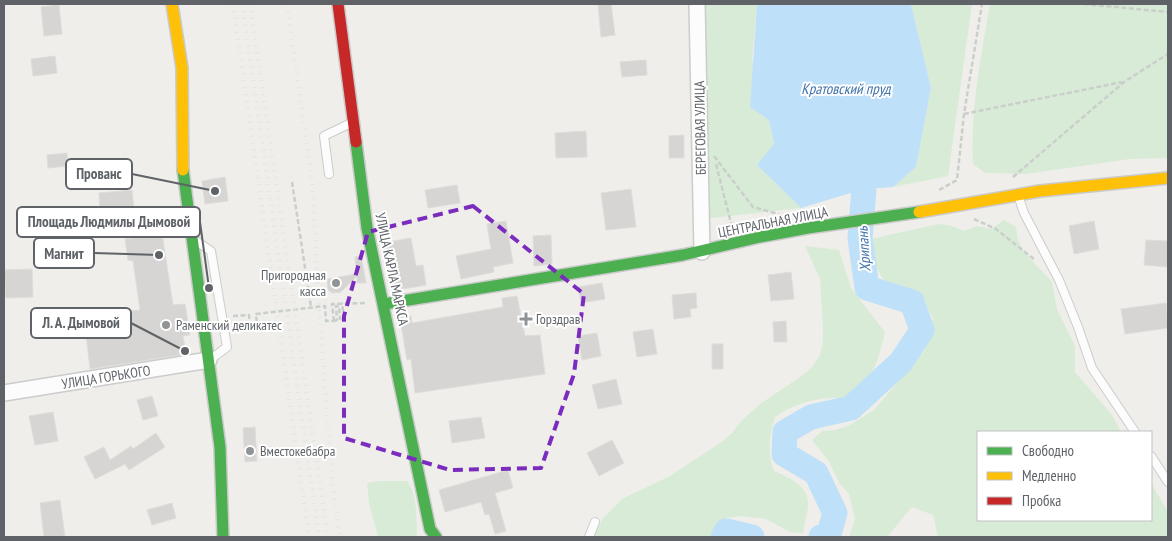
<svg xmlns="http://www.w3.org/2000/svg" width="1172" height="541" viewBox="0 0 1172 541" font-family="'PT Sans Narrow',sans-serif">
  <style>
    .green { fill: #d8ebd6 }
    .water { fill: #bfe0f9 }
    .lines { fill: none; stroke-linecap: round; stroke-linejoin: round }
    .river { stroke: #bfe0f9; stroke-width: 25 }
    .building { fill: #d6d5d3; stroke: #deddd9 }
    .lane-casing { stroke: #cbcccc; stroke-width: 10 }
    .street-casing { stroke: #cbcccc; stroke-width: 18 }
    .fast-casing { stroke: #cacacb; stroke-width: 14 }
    .slow-casing { stroke: #cacacb; stroke-width: 14 }
    .jam-casing { stroke: #cacacb; stroke-width: 14 }
    .path { stroke: #cacfcc; stroke-width: 2.5; stroke-dasharray: 5 2.5; stroke-linecap: butt }
    .lane { stroke: #fdfcfc; stroke-width: 8 }
    .street { stroke: #fdfcfc; stroke-width: 15 }
    .fast { stroke: #4caf50; stroke-width: 11 }
    .slow { stroke: #ffc107; stroke-width: 11 }
    .jam { stroke: #c62828; stroke-width: 11 }
    .rail { stroke: #e4e4e4; stroke-width: 4; stroke-dasharray: 1 6; stroke-linecap: butt }
    .marked { fill: none; stroke: #7b2cbf; stroke-width: 4; stroke-dasharray: 10 6; stroke-linejoin: round }
    .poi-dot { fill: #919496; stroke: #fff; stroke-width: 2 }
    .labels { text-anchor: middle; stroke-width: 4; stroke-linejoin: round; paint-order: stroke }
    .street-label { font-size: 14px; fill: #5f6368; stroke: #fff }
    .poi-label { font-size: 14px; fill: #5f6368; stroke: #fff; text-anchor: start }
    .water-label { font-size: 15px; font-style: italic; fill: #4174aa; stroke: #fff }
    .leader { fill: none; stroke: #5f6368; stroke-width: 2 }
    .callout-dot { fill: #5f6368; stroke: #fff; stroke-width: 2 }
    .callout { fill: #fff; stroke: #5f6368; stroke-width: 2 }
    .callout-label { font-size: 15px; text-anchor: middle; font-weight: bold; fill: #5f6368 }
  </style>
  <rect width="100%" height="100%" fill="#efeeea"/>
  <path class="green" d="M690,4H757L752,59L769,120L774,145L757,165L801,208L694,220Z
    M911,4H972L948,176L893,187L916,167L931,88Z
    M990,4H1168V158L1130,159L1025,174L985,173L973,164C970,110 981,57 990,4Z
    M1004,220L1016,227L1018,240L1024,252L1052,282L1057,309L1075,346V372L1112,415L1121,432H978V520H1151V483L1168,512V537H938L933,515L912,507L887,537H849L855,519L849,494L840,484L828,460L812,440L822,431L835,430L848,426L874,410L924,351L933,318L917,292L885,282L872,260L866,240L939,224L952,226L964,231L977,226L991,229Z
    M805,246L839,250L851,288L885,332C878,361 874,377 852,398C824,396 798,401 775,417C769,436 767,453 774,471C790,478 809,486 808,505C808,514 804,523 803,533L790,532L766,519L740,516L727,518L716,526L710,537H588L597,530L603,518L622,499L670,476L723,441L733,432L740,422L760,404L803,375L813,366L820,355L823,341V328L820,279Z
    M380,481H407C418,494 416,521 417,537H378L369,503L367,483Z"/>
  <path class="water" d="M757,4H911L931,88L916,167L893,187L864,189L801,208L757,165L774,144L769,120L750,107Z"/>
  <g class="lines">
    <path class="river" d="M723,537L726,531L752,537
      M821,537L829,534L835,513L816,473L784,454L785,432L811,417L851,408L901,362L922,330L912,302L867,288L860,238L864,189L860,155"/>
  </g>
  <path class="building" d="M598,4H611L615,35L601,37Z
    M59,5L62,34L44,36L41,7Z
    M55,56L57,73L33,76L31,59Z
    M646,60L647,75L622,77L620,62Z
    M586,131L587,157L556,158L555,133Z
    M684,135V158H669V136Z
    M67,153L68,166L48,168L47,155Z
    M91,166L93,188L70,190L68,168Z
    M225,177L228,201L205,204L202,181Z
    M457,185L460,203L428,208L425,190Z
    M631,189L636,227L606,230L601,193Z
    M132,190L134,211L100,214L99,193Z
    M506,221L513,263L493,267L494,272L461,279L456,256L491,249L487,224Z
    M1094,221L1099,249L1074,254L1069,226Z
    M162,233L173,305L185,304L190,335L183,336L186,354L90,369L85,325L129,319L128,311L140,310L133,261L128,260L125,239Z
    M551,235L552,264L534,266L533,236Z
    M411,238L416,266L423,265L426,285L392,291L382,243Z
    M1146,240L1168,241V267L1144,265Z
    M361,256L366,283H357V276L341,292L332,293L328,290L327,279L356,274L355,257Z
    M32,269L33,297L6,298L4,270Z
    M791,272L794,299L771,301L768,275Z
    M602,283L605,299L581,303L578,287Z
    M696,293L697,308L690,309L691,317L674,319L672,295Z
    M517,296L525,336L540,335L545,374L415,393L411,359L407,360L400,318L411,316L412,323L503,307L502,298Z
    M1166,303L1168,328L1125,334L1121,309Z
    M786,321L787,342H774L773,322Z
    M653,329L657,354L637,357L633,332Z
    M597,333L601,356L582,360L578,336Z
    M712,344H723V369H712Z
    M616,379L622,404L598,409L592,385Z
    M152,396L158,416L143,420L137,400Z
    M53,412L58,441L35,445L29,416Z
    M481,417L485,438L452,443L449,421Z
    M255,427L257,461L245,462L243,428Z
    M156,433L165,447L129,470L125,464L95,479L84,457L104,447L110,460L131,446L133,449Z
    M612,440L624,463L599,476L587,453Z
    M508,470L513,488L495,493L506,531L495,534L489,514L485,515L481,502L445,512L439,490Z
    M60,500L65,537H44L40,503Z
    M172,503L176,518L152,525L147,510Z"/>
  <g class="lines">
    <g class="lane-casing">
      <path id="lane" d="M329,174L324,136L351,123
        M1018,195L1024,213L1059,280L1078,327L1092,368L1135,432
        M196,241L211,251L227,347L211,359
        M1151,456L1168,482
        M589,537L595,522"/>
    </g>
    <g class="street-casing">
      <path id="street" d="M697,4L702,252
        M4,393L209,360"/>
    </g>
    <g class="fast-casing">
      <path id="fast" d="M356,142L367,228L430,529L436,537
        M183,170L220,447L223,537
        M384,304L683,255L760,237L808,228L919,212"/>
    </g>
    <g class="slow-casing">
      <path id="slow" d="M172,4L182,68L183,170
        M919,212L1040,191L1168,178"/>
    </g>
    <g class="jam-casing">
      <path id="jam" d="M338,4L356,142"/>
    </g>
    <path class="path" d="M1084,4L1168,12
      M964,114L1122,82
      M714,156L753,207L782,215
      M716,164L732,227
      M1013,177L1124,82L1168,54
      M292,182L311,307
      M939,190L957,180L964,114L982,4
      M974,219L996,229L1035,260
      M233,316L249,315L250,326L257,325L256,314L325,306L326,321H334
      M334,321L332,304L366,303
      M334,321L337,320L336,306H339L340,319H344L342,303"/>
    <use href="#lane" class="lane"/>
    <use href="#street" class="street"/>
    <use href="#fast" class="fast"/>
    <use href="#slow" class="slow"/>
    <use href="#jam" class="jam"/>
    <path class="rail" d="M233,4L309,537
      M242,4L319,537
      M250,4L328,537
      M287,4L312,181L321,337L333,489L340,537"/>
  </g>
  <path class="marked" d="M473,206L584,294L574,374L541,468L450,470L344,438V316L368,232Z"/>
  <g class="poi-dot">
    <circle cx="336" cy="283" r="5"/>
    <path d="M523.5 311.5h5v5h5v5h-5v5h-5v-5h-5v-5h5z"/>
    <circle cx="166" cy="325" r="5"/>
    <circle cx="250" cy="451" r="5"/>
  </g>
  <g class="labels">
    <g class="street-label">
      <text transform="translate(700 128) rotate(-91)" y="5">БЕРЕГОВАЯ УЛИЦА</text>
      <text transform="translate(773 222) rotate(-11)" y="5">ЦЕНТРАЛЬНАЯ УЛИЦА</text>
      <text transform="translate(392 269) rotate(78)" y="5">УЛИЦА КАРЛА МАРКСА</text>
      <text transform="translate(106 377) rotate(-9)" y="5">УЛИЦА ГОРЬКОГО</text>
    </g>
    <g class="poi-label">
      <text x="326" y="280" text-anchor="end">Пригородная<tspan x="326" dy="16">касса</tspan></text>
      <text x="536" y="324">Горздрав</text>
      <text x="176" y="330">Раменский деликатес</text>
      <text x="260" y="456">Вместокебабра</text>
    </g>
    <g class="water-label">
      <text x="846" y="94">Кратовский пруд</text>
      <text transform="translate(864 249) rotate(-94)" y="5">Хрипань</text>
    </g>
  </g>
  <path class="leader" d="M215 191L132 174M209 288L200 222M159 255L94 253M185 351L131 323"/>
  <g class="callout-dot">
    <circle cx="215" cy="191" r="5"/>
    <circle cx="209" cy="288" r="5"/>
    <circle cx="159" cy="255" r="5"/>
    <circle cx="185" cy="351" r="5"/>
  </g>
  <g class="callout">
    <rect x="66" y="159" width="66" height="30" rx="5"/>
    <rect x="17" y="207" width="183" height="30" rx="5"/>
    <rect x="34" y="238" width="60" height="30" rx="5"/>
    <rect x="31" y="308" width="100" height="30" rx="5"/>
  </g>
  <g class="callout-label">
    <text x="99" y="179">Прованс</text>
    <text x="109" y="227">Площадь Людмилы Дымовой</text>
    <text x="64" y="259">Магнит</text>
    <text x="81" y="328">Л. А. Дымовой</text>
  </g>
  <rect width="1172" height="541" fill="none" stroke="#5f6368" stroke-width="10"/>
  <rect x="977" y="431" width="175" height="90" fill="#ffffff" stroke="#bfc1c3"/>
  <rect x="987" y="447" width="25" height="8" fill="#4caf50" stroke="#bfc1c3"/>
  <text x="1022" y="456" font-size="15" fill="#5f6368">Свободно</text>
  <rect x="987" y="472" width="25" height="8" fill="#ffc107" stroke="#bfc1c3"/>
  <text x="1022" y="481" font-size="15" fill="#5f6368">Медленно</text>
  <rect x="987" y="497" width="25" height="8" fill="#c62828" stroke="#bfc1c3"/>
  <text x="1022" y="506" font-size="15" fill="#5f6368">Пробка</text>
</svg>
